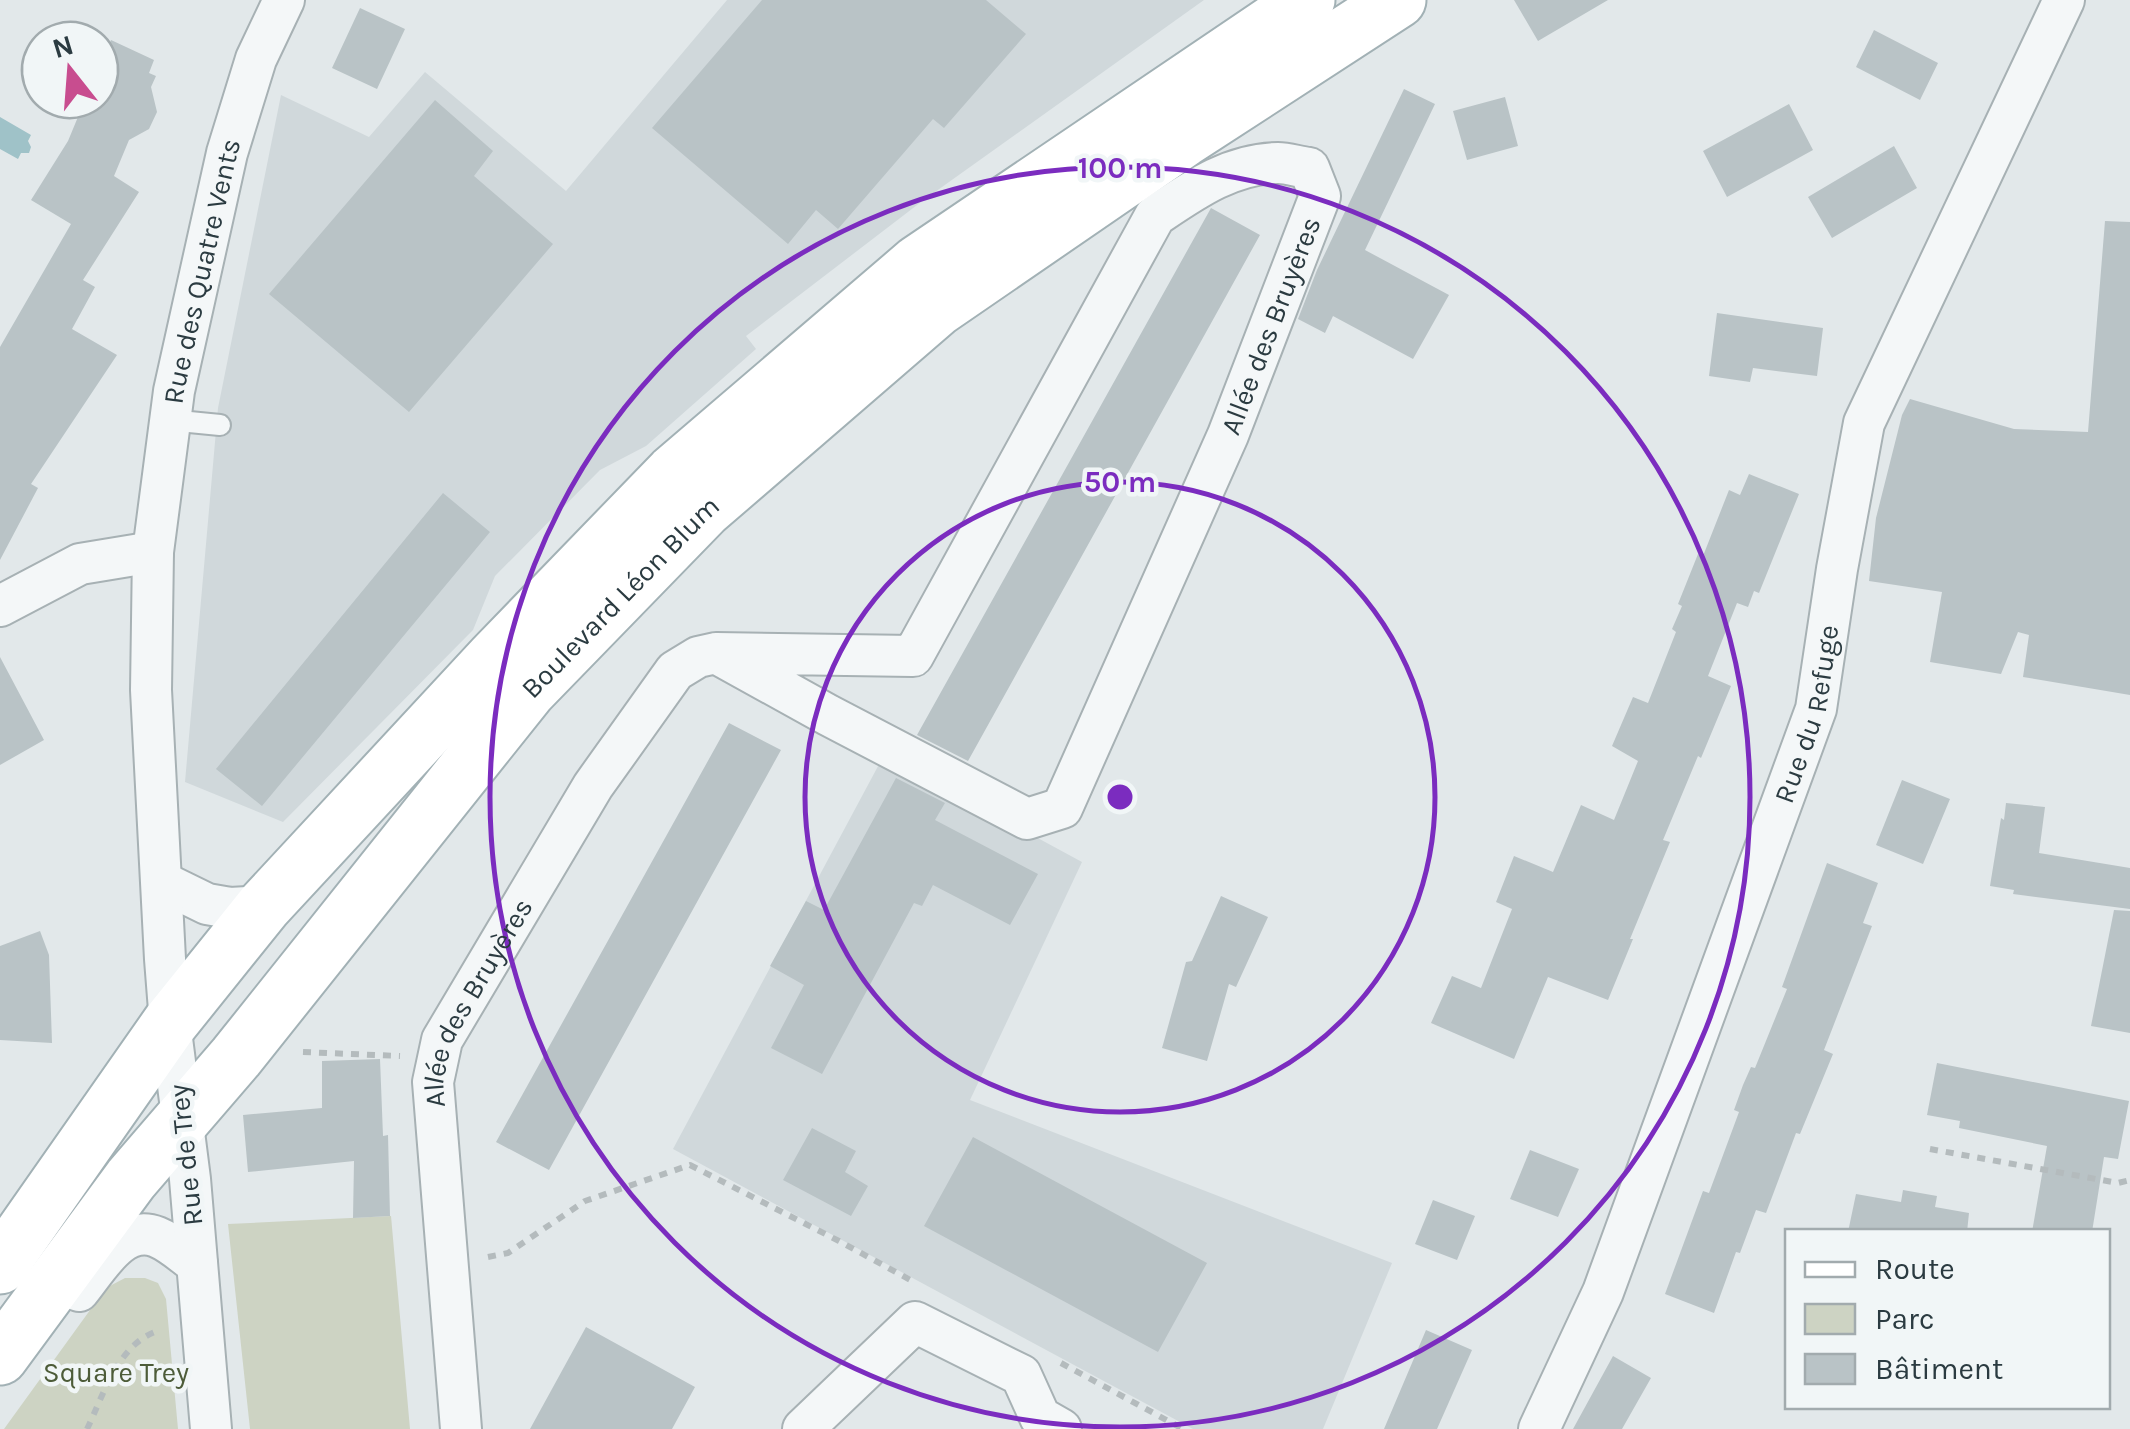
<svg xmlns="http://www.w3.org/2000/svg" width="2130" height="1429" viewBox="0 0 2130 1429" font-family="Karla,sans-serif">
  <style>
    .built { fill: #d0d8db }
    .green { fill: #cdd3c3 }
    .water { fill: #9fc2c8 }
    .building { fill: #b9c3c6 }
    .lines { fill: none; stroke-linecap: round; stroke-linejoin: round }
    .service-casing { stroke: #a7b1b4; stroke-width: 24 }
    .minor-casing { stroke: #a7b1b4; stroke-width: 44 }
    .primary-casing { stroke: #a2b1b5; stroke-width: 59 }
    .path { stroke: #b4bbbd; stroke-width: 6; stroke-dasharray: 8 8; stroke-linecap: butt }
    .service { stroke: #f4f7f8; stroke-width: 20 }
    .minor { stroke: #f4f7f8; stroke-width: 40 }
    .primary { stroke: #fff; stroke-width: 55 }
    .ring { fill: none; stroke: #7b2cbf; stroke-width: 5 }
    .labels { text-anchor: middle; stroke-width: 9; stroke-linejoin: round; paint-order: stroke }
    .street-label { font-size: 28px; fill: #2b3b41; stroke: #f1f6f7 }
    .park-label { font-size: 28px; fill: #4d5c39; stroke: #f1f6f7 }
    .centre { fill: #7b2cbf; stroke: #f1f6f7; stroke-width: 5 }
    .ring-label { font-size: 30px; text-anchor: middle; font-weight: bold; fill: #7b2cbf; stroke: #f1f6f7; stroke-width: 9; stroke-linejoin: round; paint-order: stroke }
  </style>
  <rect width="100%" height="100%" fill="#e2e8ea"/>
  <path class="built" d="M727,0H1204L921,202L746,336L756,349L646,446L600,470L495,576L473,630L283,822L185,782L218,408L281,95L369,137L425,72L566,191Z
    M884,755L1082,862L970,1100L1392,1263L1323,1429H1193L673,1149Z"/>
  <path class="green" d="M391,1216L410,1429H250L228,1224Z
    M125,1278H145L158,1283L166,1299L178,1429H4L106,1288Z"/>
  <path class="water" d="M0,117L31,135L28,141L31,147L29,153H21L18,159L0,149Z"/>
  <path class="building" d="M762,0H986L1026,34L944,128L933,119L838,229L816,210L788,244L652,128Z
    M1514,0H1608L1538,41Z
    M360,8L405,29L377,89L332,68Z
    M1874,30L1938,63L1920,100L1856,67Z
    M111,40L154,60L149,73L156,76L151,87L157,112L149,129L129,140L114,176L139,192L83,280L95,287L72,329L117,355L31,484L38,488L0,560V347L71,224L31,200L68,141L85,100H100V66Z
    M1404,89L1435,104L1365,250L1449,295L1413,359L1333,316L1325,333L1298,319L1317,270Z
    M1505,97L1518,146L1467,160L1453,111Z
    M435,100L493,151L474,176L553,244L409,412L269,294Z
    M1789,104L1813,150L1727,197L1703,151Z
    M1894,146L1917,188L1832,238L1808,197Z
    M1211,208L1260,235L968,761L917,735Z
    M2105,221L2130,222V695L2023,677L2029,635L2018,632L2001,674L1930,662L1942,592L1869,581L1876,518L1902,415L1910,399L2014,429L2088,432Z
    M1717,313L1823,328L1817,376L1753,368L1750,382L1709,376Z
    M1749,474L1799,494L1759,593L1754,591L1748,607L1737,603L1708,676L1731,686L1701,758L1698,756L1663,840L1670,842L1630,939H1633L1608,1000L1548,977L1514,1059L1431,1023L1452,976L1481,988L1512,909L1496,902L1514,856L1553,872L1581,805L1614,820L1638,761L1612,746L1633,697L1648,703L1676,632L1672,629L1682,606L1678,604L1698,554L1703,556L1729,490L1740,495Z
    M443,493L490,532L262,806L216,769Z
    M0,657L44,740L0,765Z
    M729,723L781,750L549,1170L496,1142Z
    M896,778L945,803L935,820L1038,874L1010,925L933,885L922,906L914,903L822,1074L771,1048L804,985L770,966L806,901L824,910Z
    M1902,780L1950,799L1923,864L1876,845Z
    M2006,803L2045,807L2039,853L2130,868V909L2013,894L2014,890L1990,886L2001,818L2004,820Z
    M1827,863L1878,883L1863,923L1872,926L1824,1050L1833,1054L1800,1134L1796,1133L1766,1213L1756,1210L1740,1253L1736,1252L1714,1313L1665,1294L1703,1191L1709,1193L1739,1112L1734,1110L1743,1085L1751,1067L1755,1068L1787,989L1782,987Z
    M1221,896L1268,917L1236,987L1229,984L1207,1061L1162,1048L1186,962L1192,961Z
    M2114,910L2130,911V1033L2091,1026Z
    M40,931L49,955L52,1043L0,1040V946Z
    M380,1059L383,1136L388,1135L390,1216L353,1218L354,1161L248,1172L243,1115L322,1108V1061Z
    M1937,1063L2129,1101L2118,1159L2104,1157L2092,1232H2032L2047,1146L1959,1128L1960,1121L1927,1115Z
    M812,1128L856,1151L845,1172L868,1186L851,1216L783,1180Z
    M973,1137L1207,1263L1158,1352L924,1226Z
    M1530,1150L1579,1169L1558,1217L1510,1199Z
    M1903,1190L1937,1196L1935,1207L1969,1213L1967,1232H1848L1856,1194L1901,1202Z
    M1433,1200L1475,1216L1457,1260L1415,1244Z
    M586,1327L695,1387L672,1429H530Z
    M1426,1330L1472,1350L1437,1429H1384Z
    M1613,1356L1651,1378L1622,1429H1573Z"/>
  <g class="lines">
    <g class="service-casing">
      <path id="service" d="M169,420L220,425"/>
    </g>
    <g class="minor-casing">
      <g id="minor">
        <path d="M0,606L80,564L153,552"/>
        <path d="M162,882L207,904L230,908L264,906"/>
        <path d="M79,1291C98,1268 122,1223 157,1237C172,1243 184,1255 197,1264"/>
        <path id="s1" d="M211,1429L190,1179L170,1023L165,959L151,690L153,552L174,391L227,153L256,59L284,0"/>
        <path id="s2" d="M461,1429L433,1082L442,1040L593,786L675,671L698,657L716,653L828,715L1027,819L1062,808L1228,435L1320,196L1309,168C1299,167 1288,163 1278,163C1231,163 1192,191 1155,216L913,656L716,653"/>
        <path d="M803,1429L915,1322L1021,1375L1040,1417L1061,1429"/>
        <path id="s3" d="M1539,1429L1603,1292L1816,709L1837,569L1864,423L2064,0"/>
      </g>
    </g>
    <g class="primary-casing">
      <g id="primary">
        <path d="M0,1266L170,1023L264,906L494,658L673,473L918,263L1307,0"/>
        <path id="s4" d="M0,1357L131,1179L236,1057L528,691L704,510L938,308L1184,139L1398,0"/>
      </g>
    </g>
    <path class="path" d="M303,1052L400,1056
      M1930,1149L2118,1183L2130,1180
      M488,1257L508,1253L585,1201L690,1165L839,1241L914,1282
      M1061,1363L1183,1429
      M87,1429C104,1394 119,1341 161,1330"/>
    <use href="#service" class="service"/>
    <use href="#minor" class="minor"/>
    <use href="#primary" class="primary"/>
  </g>
  <g class="ring">
    <circle cx="1120" cy="797" r="315"/>
    <circle cx="1120" cy="797" r="630"/>
  </g>
  <g class="labels">
    <g class="street-label">
      <text dy="10" stroke="none"><textPath href="#s1" startOffset="1165">Rue des Quatre Vents</textPath></text>
      <text dy="10" stroke="none"><textPath href="#s2" startOffset="1788">Allée des Bruyères</textPath></text>
      <text dy="10" stroke="none"><textPath href="#s4" startOffset="982">Boulevard Léon Blum</textPath></text>
      <text dy="10" stroke="none"><textPath href="#s3" startOffset="765">Rue du Refuge</textPath></text>
      <text dy="10" stroke="none"><textPath href="#s2" startOffset="438">Allée des Bruyères</textPath></text>
      <text transform="translate(185 1155) rotate(-96)" y="10">Rue de Trey</text>
    </g>
    <g class="park-label">
      <text x="116" y="1382">Square Trey</text>
    </g>
  </g>
  <circle cx="1120" cy="797" r="15" class="centre"/>
  <g class="ring-label">
    <text x="1120" y="178">100 m</text>
    <text x="1120" y="492">50 m</text>
  </g>
  <rect x="1785" y="1229" width="325" height="180" fill="#f1f6f7" stroke="#a2abae" stroke-width="2.5"/>
  <rect x="1805" y="1262" width="50" height="15" fill="#ffffff" stroke="#a2abae" stroke-width="2.5"/>
  <text x="1875" y="1279" font-size="30" fill="#2b3b41">Route</text>
  <rect x="1805" y="1304" width="50" height="30" fill="#cdd3c3" stroke="#a2abae" stroke-width="2.5"/>
  <text x="1875" y="1329" font-size="30" fill="#2b3b41">Parc</text>
  <rect x="1805" y="1354" width="50" height="30" fill="#b9c3c6" stroke="#a2abae" stroke-width="2.5"/>
  <text x="1875" y="1379" font-size="30" fill="#2b3b41">Bâtiment</text>
  <g transform="translate(70 70) rotate(343)"><circle r="48" fill="#f1f6f7" stroke="#a2abae" stroke-width="2.5"/>
  <path d="M0-8L18 38L0 25L-18 38Z" fill="#c84d8f"/>
  <text y="-15" font-size="28" font-weight="bold" text-anchor="middle" fill="#2b3b41">N</text>
  </g>
</svg>
